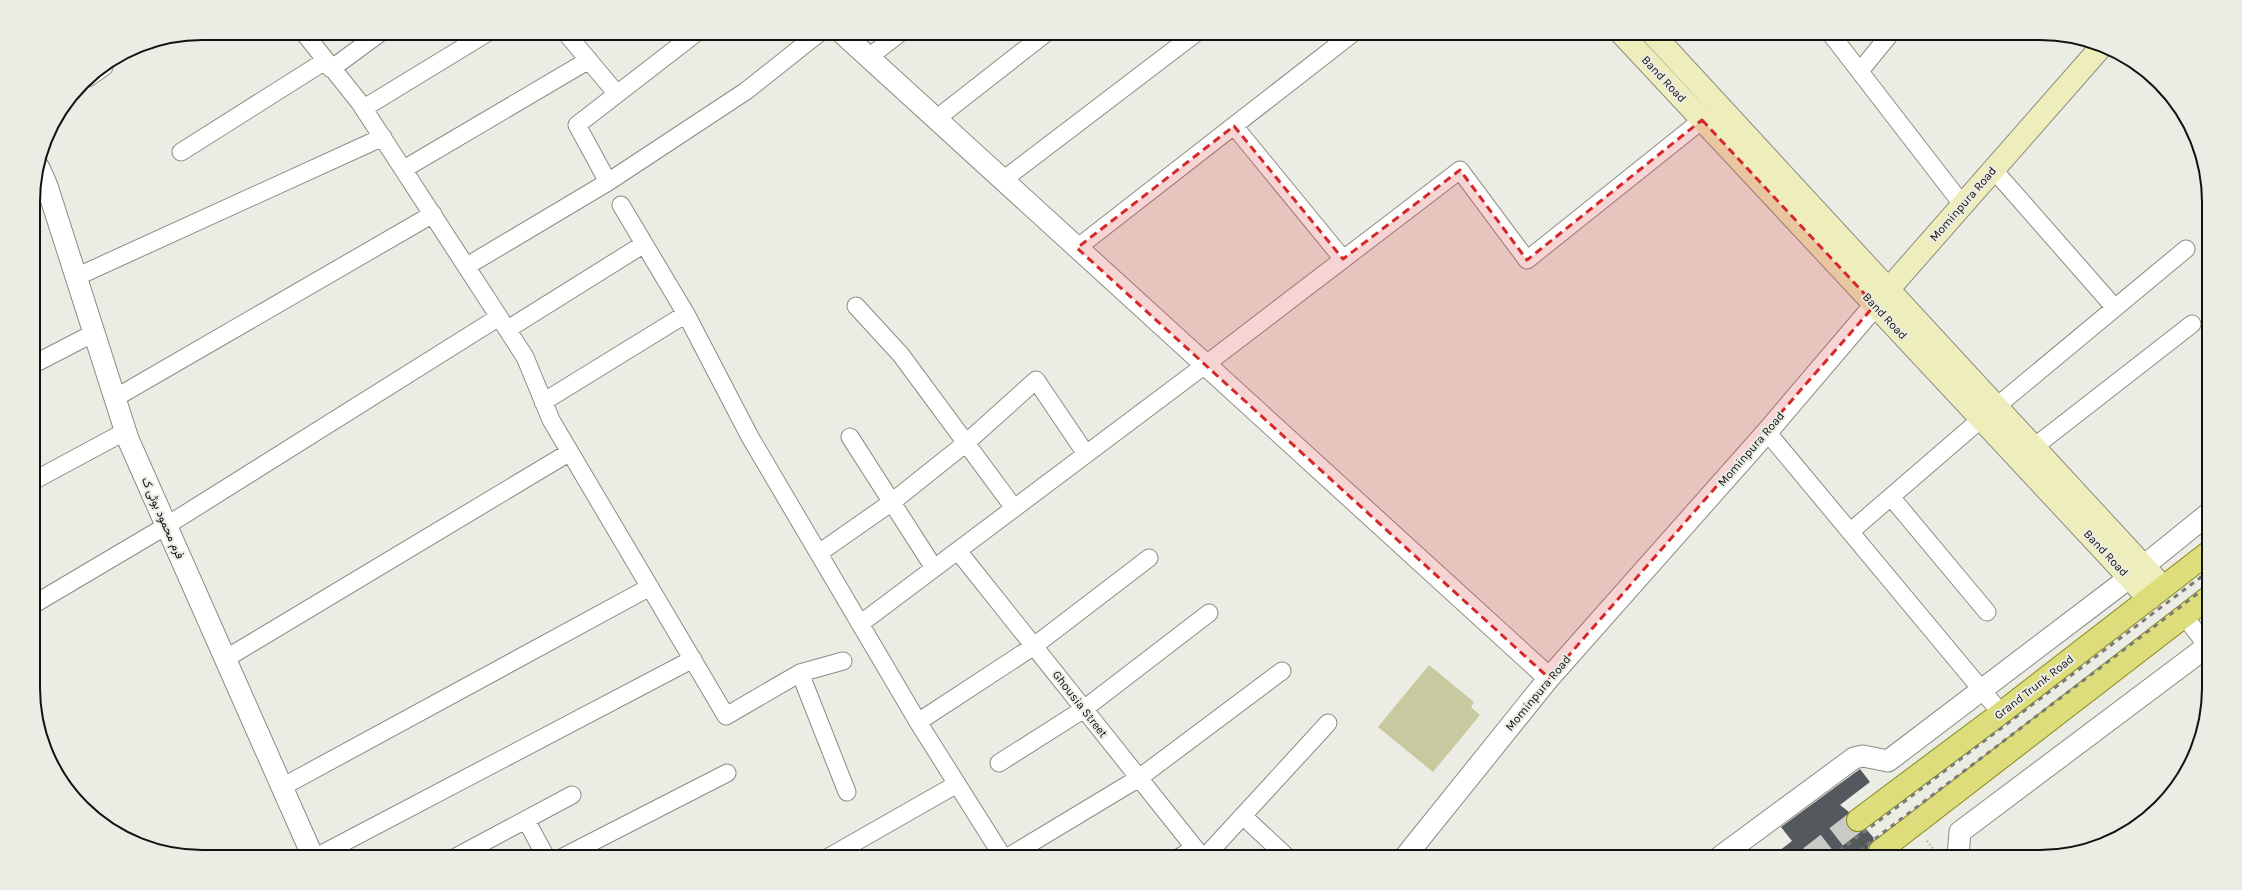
<svg xmlns="http://www.w3.org/2000/svg" width="2242" height="890" viewBox="0 0 2242 890" font-family="Karla,Vazirmatn,sans-serif">
  <style>
    .green { fill: #c8c99e }
    .building { fill: #54595e }
    .lines { fill: none; stroke-linecap: round; stroke-linejoin: round }
    .primary-tunnel { stroke: #cacbc4; stroke-width: 22; stroke-dasharray: 22 11; stroke-linecap: butt }
    .minor-casing { stroke: #8c8c85; stroke-width: 19 }
    .tertiary-casing { stroke: #8c8c85; stroke-width: 23 }
    .secondary-casing { stroke: #8c8c85; stroke-width: 24 }
    .primary-casing { stroke: #88881c; stroke-width: 24 }
    .path { stroke: #9d9e98; stroke-width: 2.5; stroke-dasharray: 1 3; stroke-linecap: butt }
    .minor { stroke: #fff; stroke-width: 17 }
    .tertiary { stroke: #fff; stroke-width: 21 }
    .secondary { stroke: #eeeebd; stroke-width: 22 }
    .primary { stroke: #dedd7b; stroke-width: 22 }
    .rail { stroke: #7a7b76; stroke-width: 3; stroke-dasharray: 5 5; stroke-linecap: butt }
    .marked { fill: #d62828; fill-opacity: 0.2; stroke: #d62828; stroke-width: 3; stroke-dasharray: 8 5; stroke-linejoin: round }
    .labels { text-anchor: middle; stroke-width: 4; stroke-linejoin: round; paint-order: stroke }
    .street-label { font-size: 12px; fill: #121210; stroke: #ebece4 }
    .rim { fill: none; stroke: #121210; stroke-width: 2 }
  </style>
  <rect width="100%" height="100%" fill="#ebece4"/>
  <path class="green" d="M1429,665L1474,702L1471,707L1480,715L1433,772L1378,727Z"/>
  <path class="building" d="M1860,769L1870,782L1840,805L1849,812L1846,821L1848,828L1859,832L1866,829L1873,837L1874,840L1868,847L1869,857H1771L1792,841L1781,827Z"/>
  <g class="lines">
    <path class="primary-tunnel" d="M1810,857L1858,820"/>
    <g class="minor-casing">
      <path id="minor" d="M304,33L360,103L525,357L551,420L726,716L800,673L843,661
        M566,33L617,94
        M696,33L577,125L608,182L746,91L819,33
        M1830,33L1962,204
        M869,57L900,33
        M331,69L380,33
        M1860,71L1891,33
        M88,78L104,67
        M364,108L487,33
        M936,119L1046,33
        M1234,126L1343,259
        M181,152L325,61
        M404,169L589,60
        M1993,169L2115,308
        M1003,180L1196,33
        M33,196L47,186
        M621,205L686,314L750,437L918,722L1003,857
        M1077,248L1353,33
        M467,266L608,182
        M76,277L383,137
        M856,306L901,355L1014,508
        M508,329L644,244
        M34,364L94,333
        M115,398L433,214
        M543,402L686,314
        M1997,406L2186,249
        M1767,432L2001,713
        M850,437L934,568
        M2034,447L2192,324
        M35,480L126,431
        M1891,497L1987,612
        M1850,532L1981,419
        M958,551L1202,857
        M819,553L892,502L966,443L1036,380L1086,454
        M36,603L166,526L499,317
        M2184,616L2209,648
        M860,624L1205,365L1460,170L1527,260L1702,120
        M225,659L570,452
        M800,673L847,792
        M918,722L1034,646L1149,558
        M999,763L1084,709L1209,613
        M282,787L650,587
        M1243,816L1287,857
        M526,820L546,857
        M316,857L693,659
        M456,857L572,795
        M563,857L727,773
        M829,857L957,784
        M1008,857L1139,778L1282,671
        M1180,857L1195,848
        M1205,857L1328,723"/>
    </g>
    <g class="tertiary-casing">
      <path id="tertiary" d="M842,33L1549,678
        M39,168L47,186L128,439L313,857
        M1405,857L1549,678L1767,432L1875,305
        M1720,857L1854,758L1863,756L1888,761L2129,578L2208,514
        M1958,857L1960,832L2209,645"/>
    </g>
    <g class="secondary-casing">
      <path id="secondary" d="M1621,33L2149,599
        M1652,33L2163,587
        M1879,300L2102,46"/>
    </g>
    <g class="primary-casing">
      <path id="primary" d="M1858,820L2001,713L2209,552
        M1880,851L2209,597"/>
    </g>
    <path class="path" d="M1927,841L1934,850L1928,854"/>
    <use href="#minor" class="minor"/>
    <use href="#tertiary" class="tertiary"/>
    <use href="#secondary" class="secondary"/>
    <use href="#primary" class="primary"/>
    <path class="rail" d="M1831,857L2209,571
      M1851,857L2209,585"/>
  </g>
  <path class="marked" d="M1702,120L1875,305L1549,678L1077,248L1234,126L1343,259L1460,170L1527,260Z"/>
  <g class="labels">
    <g class="street-label">
      <text transform="translate(1664 79) rotate(47)" y="4">Band Road</text>
      <text transform="translate(1963 204) rotate(-49)" y="4">Mominpura Road</text>
      <text transform="translate(1885 316) rotate(47)" y="4">Band Road</text>
      <text transform="translate(1751 449) rotate(-49)" y="4">Mominpura Road</text>
      <text transform="translate(163 518) rotate(66)" y="4">فرم محمود بوٹی ک</text>
      <text transform="translate(2106 553) rotate(47)" y="4">Band Road</text>
      <text transform="translate(2034 687) rotate(-38)" y="4">Grand Trunk Road</text>
      <text transform="translate(1538 693) rotate(-50)" y="4">Mominpura Road</text>
      <text transform="translate(1080 704) rotate(52)" y="4">Ghousia Street</text>
    </g>
  </g>
  <path d="M0 0H2242V890H0ZM202 40H2040A162 162 0 0 1 2202 202V688A162 162 0 0 1 2040 850H202A162 162 0 0 1 40 688V202A162 162 0 0 1 202 40Z" fill="#ebece4" fill-rule="evenodd"/>
  <path class="rim" d="M202 40H2040A162 162 0 0 1 2202 202V688A162 162 0 0 1 2040 850H202A162 162 0 0 1 40 688V202A162 162 0 0 1 202 40Z"/>
</svg>
